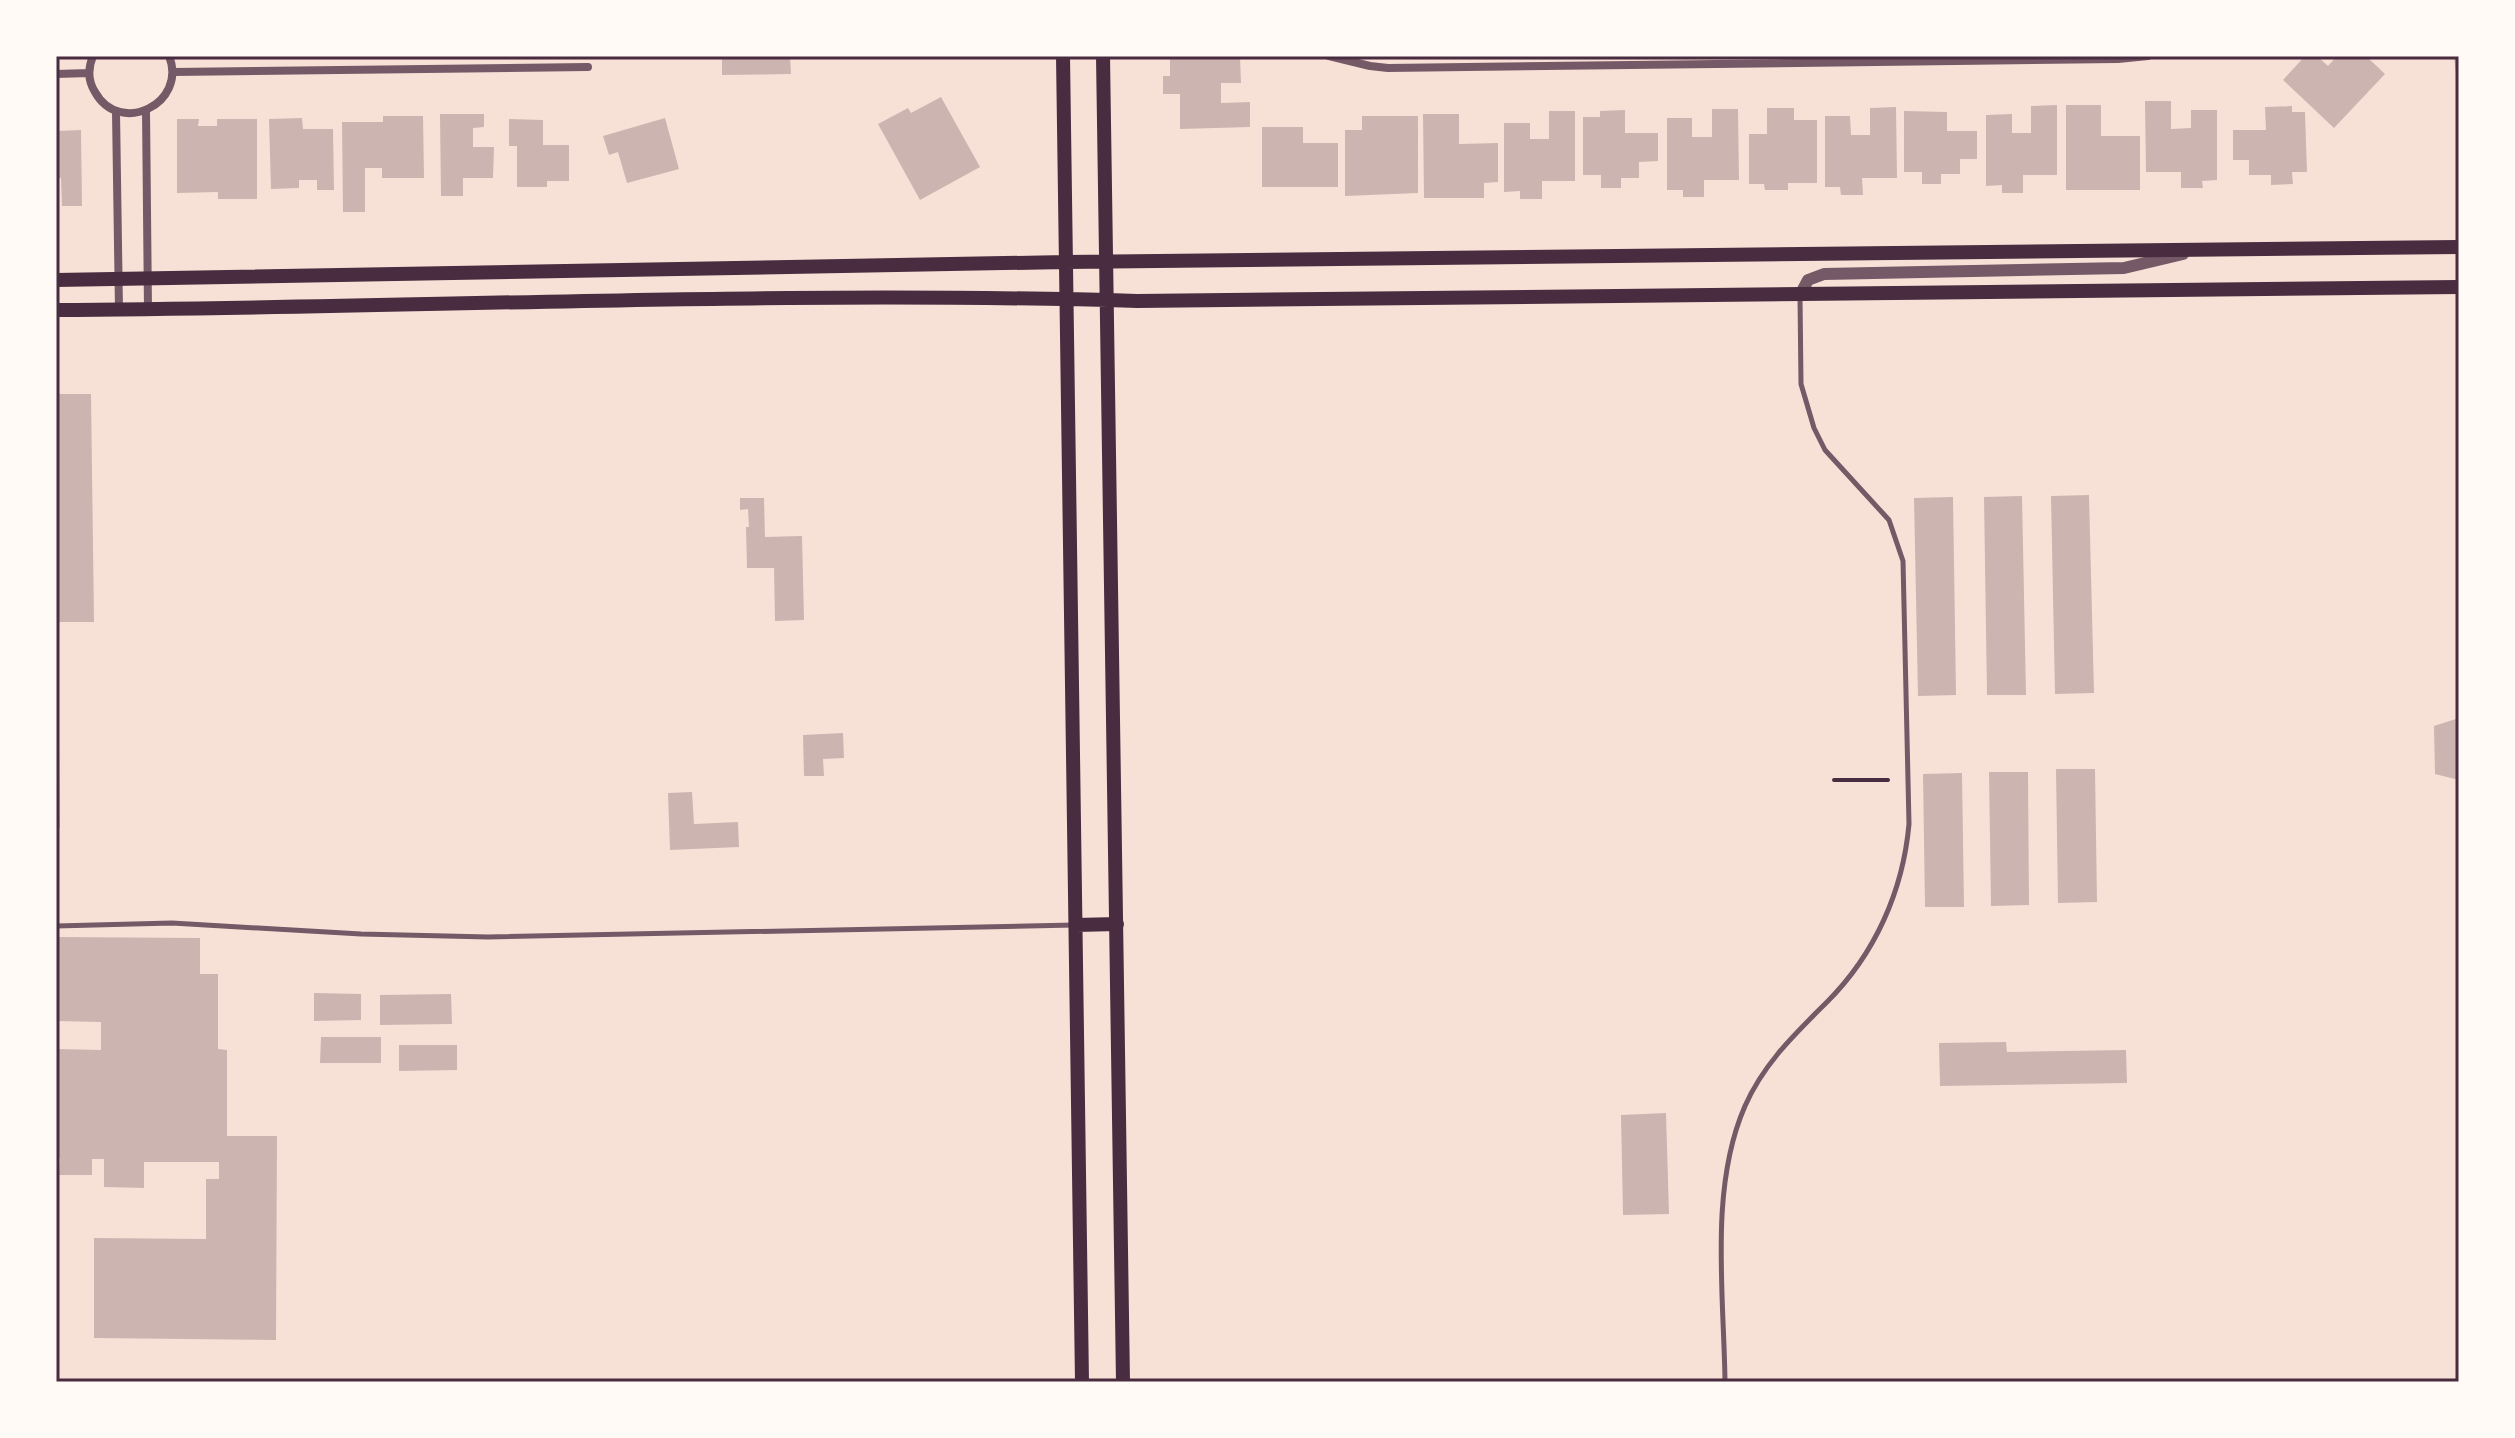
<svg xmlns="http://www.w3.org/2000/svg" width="2515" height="1438" viewBox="0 0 2515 1438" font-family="Cabin,sans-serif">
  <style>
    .building { fill: #ccb4b1 }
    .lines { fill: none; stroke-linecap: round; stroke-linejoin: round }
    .path { stroke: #4a2c40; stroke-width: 4 }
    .service { stroke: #755966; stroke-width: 5 }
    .minor { stroke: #755966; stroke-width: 8 }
    .tertiary { stroke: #755966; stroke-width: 12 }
    .secondary { stroke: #4a2c40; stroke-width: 14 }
    .neatline { fill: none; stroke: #4a2c40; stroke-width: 3 }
  </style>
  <rect width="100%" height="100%" fill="#f7e1d7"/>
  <path class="building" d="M722,56H790L791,74L722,75Z
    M1240,56L1241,83H1221V103L1250,102V127L1180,129V94H1163V76H1170V58Z
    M2305,56H2317L2328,66L2337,56H2366L2385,74L2334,128L2283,80Z
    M2454,56H2459V74L2456,75Z
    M941,97L980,167L920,200L878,124L908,108L911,113Z
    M2145,101H2171V129L2191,128V110H2217V180L2202,181L2203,188H2181V172H2146Z
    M2057,105V175H2023V193H2002V185L1986,186V115L2012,114V133H2031V106Z
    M2066,105H2101V136H2140V190H2066Z
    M2292,106V112H2305L2307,172H2292L2293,184L2271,185V175H2249V160H2233V130H2266L2265,107Z
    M1896,107L1897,178H1862L1863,195H1841L1840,187H1825V116H1850L1851,135H1870V108Z
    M1767,108H1794V120H1817V183H1788V190H1765L1764,184H1749V134H1767Z
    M1712,109H1738L1739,180H1704V197H1683V190H1667V118H1692V137H1712Z
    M1625,110V133H1658V161L1639,162V178H1621V188H1601V175H1583V117H1600V111Z
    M1549,111H1575V181H1542V199H1520V191L1504,192V123H1530V139H1549Z
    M1904,111L1947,112V131H1977V159H1960V174H1941V184H1922V172H1904Z
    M440,114H484V127L473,128V147H494L493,178H463V196H441Z
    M1423,114H1459V144L1498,143V182L1484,183V198H1424Z
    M383,116H423L424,178H382V168H365V212H343L342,122H383Z
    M1362,116H1418V193L1345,196V130H1362Z
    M302,118L303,129H333L334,190H317V180H299V188L271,189L269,119Z
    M665,118L679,169L627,183L618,152L609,155L603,136Z
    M177,119H199L198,126H217V119H257V199H218V192L177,193Z
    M509,119L543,120V145H569V181H547V187H517V146H509Z
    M1262,127H1303V143H1338V187H1262Z
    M81,130L82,206H62L61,178H56V131Z
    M56,394H91L94,622H56Z
    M2089,495L2094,693L2055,694L2051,496Z
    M2022,496L2026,695H1987L1984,497Z
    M1953,497L1956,695L1918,696L1914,498Z
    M740,498H764L765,537L802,536L804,620L775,621L774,568H747L746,527H749L748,509L740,510Z
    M2459,718V780L2435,774L2434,726Z
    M843,733L844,758L823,759L824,776H804L803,735Z
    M56,740H59L60,828H56Z
    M2056,769H2095L2097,902L2058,903Z
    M1989,772H2028L2029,905L1991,906Z
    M1962,773L1964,907H1925L1923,774Z
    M692,792L694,824L738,822L739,847L670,850L668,793Z
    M56,937L200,938V974H218V1049L227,1050V1136H277L276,1340L94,1338V1238L206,1239V1179H219V1162H144V1188L104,1187V1159H92V1175H59L60,1158H56V1049L101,1050V1022L56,1021Z
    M314,993L361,994V1020L314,1021Z
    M451,994L452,1024L380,1025V995Z
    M321,1037H381V1063H320Z
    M2006,1042L2007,1052L2126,1050L2127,1083L1940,1086L1939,1043Z
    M399,1045H457V1070L399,1071Z
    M1666,1113L1669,1214L1623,1215L1621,1115Z"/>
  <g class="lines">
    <path class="path" d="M1834,780H1888"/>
    <path class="service" d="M56,926L172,923L361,934L488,937L1075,925
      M1725,1382C1724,1294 1709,1188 1745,1106C1764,1063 1795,1034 1827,1002C1875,954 1903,891 1909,824L1903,561L1889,520L1825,450L1814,428L1801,384L1800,296"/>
    <path class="minor" d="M93,56C88,68 88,81 95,92C120,137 188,103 169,56
      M1329,56L1370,66L1388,68L2118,59L2148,56
      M173,72L588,67
      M56,74L89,73
      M146,111L148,310
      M116,112L119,310"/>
    <path class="tertiary" d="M1800,295L1808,280L1824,274L2124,268L2183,254"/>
    <path class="secondary" d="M1063,56L1082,1382
      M1103,56L1123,1382
      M56,280L1066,262L2459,247
      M56,310C416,308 777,290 1137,301L2459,287
      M1076,925L1117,924"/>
  </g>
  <rect width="2515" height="1438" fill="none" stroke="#fffaf5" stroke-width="116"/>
  <rect x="58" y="58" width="2399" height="1322" class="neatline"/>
</svg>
